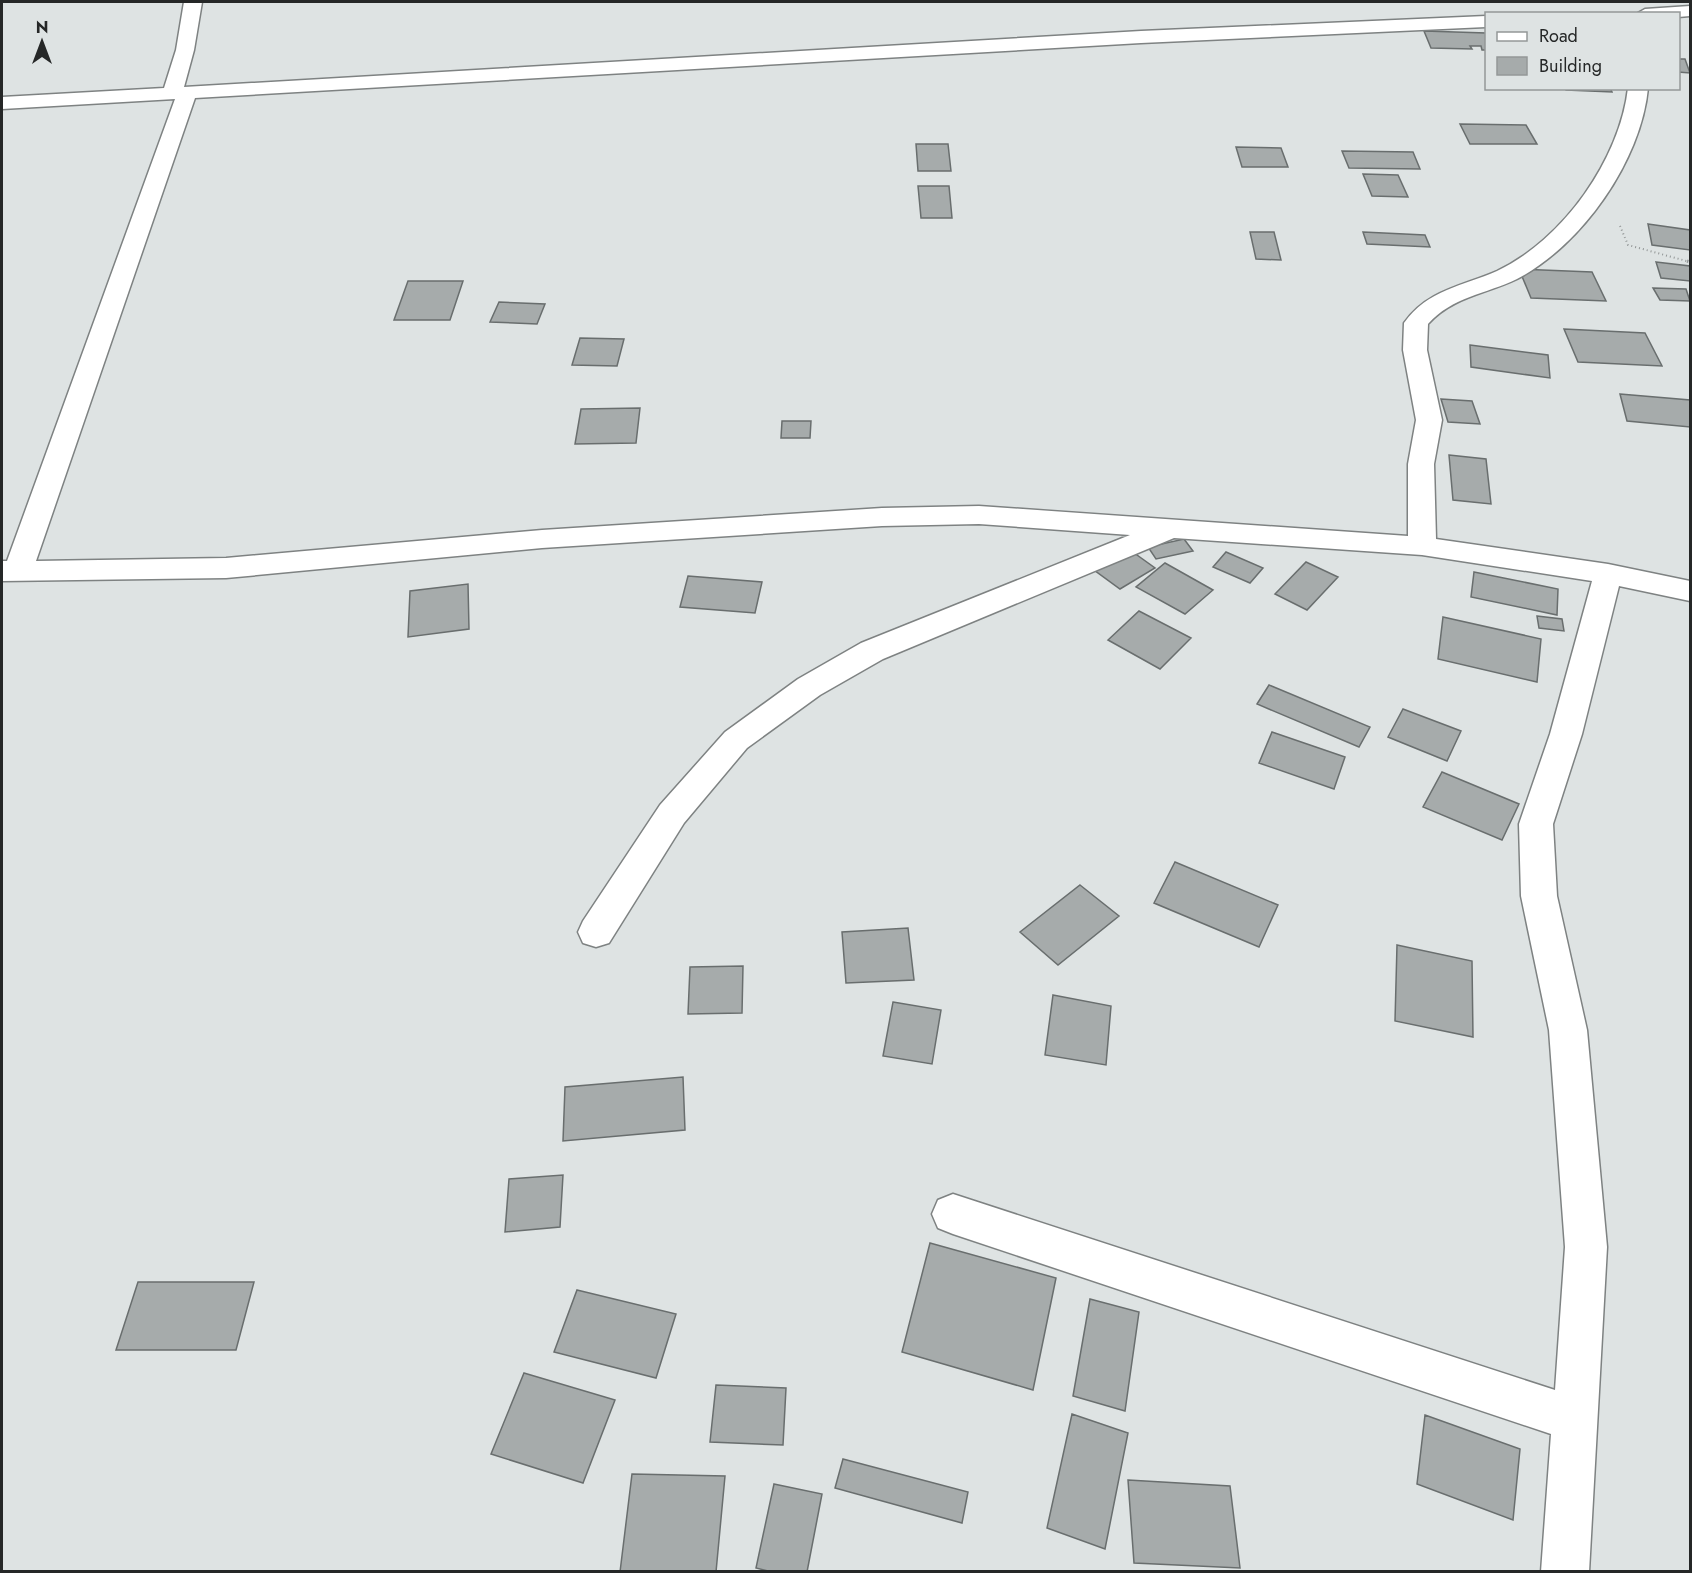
<svg xmlns="http://www.w3.org/2000/svg" width="1692" height="1573" viewBox="0 0 1692 1573" font-family="Jost,sans-serif">
  <style>
    .building { fill: #a6abab; stroke: #696e6e; stroke-width: 1.5 }
    .lines { fill: none; stroke-linecap: round; stroke-linejoin: round }
    .street-casing { stroke: #7e8282; stroke-width: 3 }
    .path-far1 { stroke: #929696; stroke-width: 2; stroke-dasharray: 1 3; stroke-linecap: butt }
    .path { stroke: #929696; stroke-width: 3; stroke-dasharray: 1.5 4; stroke-linecap: butt }
    .street { fill: #fff; fill-rule: evenodd }
  </style>
  <rect width="100%" height="100%" fill="#dee3e3"/>
  <path class="building" d="M1424,31L1486,33V50H1482L1481,46H1470L1472,49L1431,48Z
    M1678,59H1685L1690,73L1678,72Z
    M1565,88H1610L1612,92L1566,90Z
    M1460,124L1526,125L1537,144H1470Z
    M916,144H948L951,171H918Z
    M1236,147L1281,148L1288,167H1242Z
    M1342,151L1413,152L1420,169L1349,168Z
    M1363,174L1398,175L1408,197L1372,196Z
    M918,186H949L952,218H921Z
    M1648,224L1690,230V250L1652,245Z
    M1250,232H1274L1281,260L1256,259Z
    M1363,232L1425,235L1430,247L1367,244Z
    M1656,262L1690,266V281L1661,278Z
    M1519,269L1592,272L1606,301L1531,298Z
    M408,281H463L450,320H394Z
    M1653,288L1686,289L1690,301L1660,300Z
    M499,302L545,304L537,324L490,322Z
    M1564,329L1645,333L1662,366L1578,362Z
    M580,338L624,339L617,366L572,365Z
    M1470,345L1548,355L1550,378L1471,367Z
    M1620,394L1690,400V427L1627,421Z
    M1441,399L1472,401L1480,424L1448,422Z
    M640,408L636,443L575,444L581,409Z
    M782,421H811L810,438H781Z
    M1449,455L1486,459L1491,504L1453,500Z
    M1184,539L1193,551L1156,559L1148,547Z
    M1130,550L1155,568L1120,589L1094,570Z
    M1226,552L1263,568L1250,583L1213,567Z
    M1306,562L1338,577L1307,610L1275,594Z
    M1165,563L1213,590L1185,614L1136,587Z
    M1474,572L1558,589L1557,615L1471,597Z
    M688,576L762,582L755,613L680,607Z
    M468,584L469,629L408,637L410,591Z
    M1139,611L1191,638L1160,669L1108,640Z
    M1537,616L1562,619L1564,631L1539,628Z
    M1443,617L1541,639L1537,682L1438,659Z
    M1269,685L1370,727L1359,747L1257,704Z
    M1403,709L1461,731L1447,761L1388,737Z
    M1272,732L1345,757L1334,789L1259,763Z
    M1442,772L1519,804L1502,840L1423,807Z
    M1175,862L1278,905L1259,947L1154,903Z
    M1080,885L1119,916L1058,965L1020,932Z
    M908,928L914,980L846,983L842,932Z
    M1397,945L1472,961L1473,1037L1395,1021Z
    M743,966L742,1013L688,1014L690,967Z
    M1053,995L1111,1006L1106,1065L1045,1055Z
    M893,1002L941,1010L932,1064L883,1056Z
    M683,1077L685,1130L563,1141L565,1087Z
    M563,1175L560,1227L505,1232L509,1179Z
    M930,1243L1056,1278L1033,1390L902,1352Z
    M138,1282H254L236,1350H116Z
    M577,1290L676,1314L656,1378L554,1352Z
    M1090,1299L1139,1312L1125,1411L1073,1396Z
    M524,1373L615,1400L583,1483L491,1454Z
    M716,1385L786,1388L783,1445L710,1442Z
    M1072,1414L1128,1433L1105,1549L1047,1528Z
    M1425,1415L1520,1449L1513,1520L1417,1484Z
    M843,1459L968,1492L962,1523L835,1488Z
    M632,1474L725,1476L716,1572H620Z
    M1128,1480L1230,1486L1240,1568L1134,1563Z
    M774,1484L822,1494L807,1572H772L756,1568Z"/>
  <g class="lines">
    <g class="street-casing">
      <path id="street" d="M184,2H202L194,50L184,87L1141,31L1486,16V27L1141,43L195,98L36,561L226,558L542,530L882,508L979,506L1408,536V464L1416,420L1403,350L1404,323C1427,290 1463,286 1497,271C1563,240 1620,159 1628,88H1648C1641,161 1582,245 1517,279C1486,294 1452,297 1428,324L1427,350L1442,420L1434,464L1436,539L1608,564L1690,581V601L1619,586L1582,734L1553,824L1557,896L1587,1030L1607,1247L1589,1572H1541L1551,1434L953,1234L938,1228L932,1214L938,1200L953,1194L1555,1390L1565,1247L1549,1030L1521,896L1519,824L1550,734L1592,581L1422,555L1174,538L883,659L820,695L747,748L684,823L609,943L596,947L583,943L578,932L583,921L660,805L725,732L798,679L861,643L1130,535L979,524L882,526L542,548L226,578L2,581V561H7L175,99L2,109V97L164,88L176,50Z
        M1690,6V16L1678,17V14H1636L1645,9Z"/>
    </g>
    <path class="path-far1" d="M1620,226L1628,245L1690,262"/>
    <path class="path" d="M1687,261L1690,262"/>
    <use href="#street" class="street"/>
  </g>
  <rect width="1692" height="1573" fill="none" stroke="#252727" stroke-width="6"/>
  <rect x="1485" y="12" width="195" height="78" fill="#dee3e3" stroke="#949898" stroke-width="1.5"/>
  <rect x="1497" y="32" width="30" height="9" fill="#ffffff" stroke="#949898" stroke-width="1.5"/>
  <text x="1539" y="42" font-size="18" fill="#252727">Road</text>
  <rect x="1497" y="57" width="30" height="18" fill="#a6abab" stroke="#949898" stroke-width="1.5"/>
  <text x="1539" y="72" font-size="18" fill="#252727">Building</text>
  <g transform="translate(42 42)" stroke="#dee3e3" stroke-width="4.5" paint-order="stroke">
  <path d="M0-4.5L10 22L0 15L-10 22Z" fill="#252727"/>
  <text y="-9" font-size="16" font-weight="bold" text-anchor="middle" fill="#252727">N</text>
  </g>
</svg>
